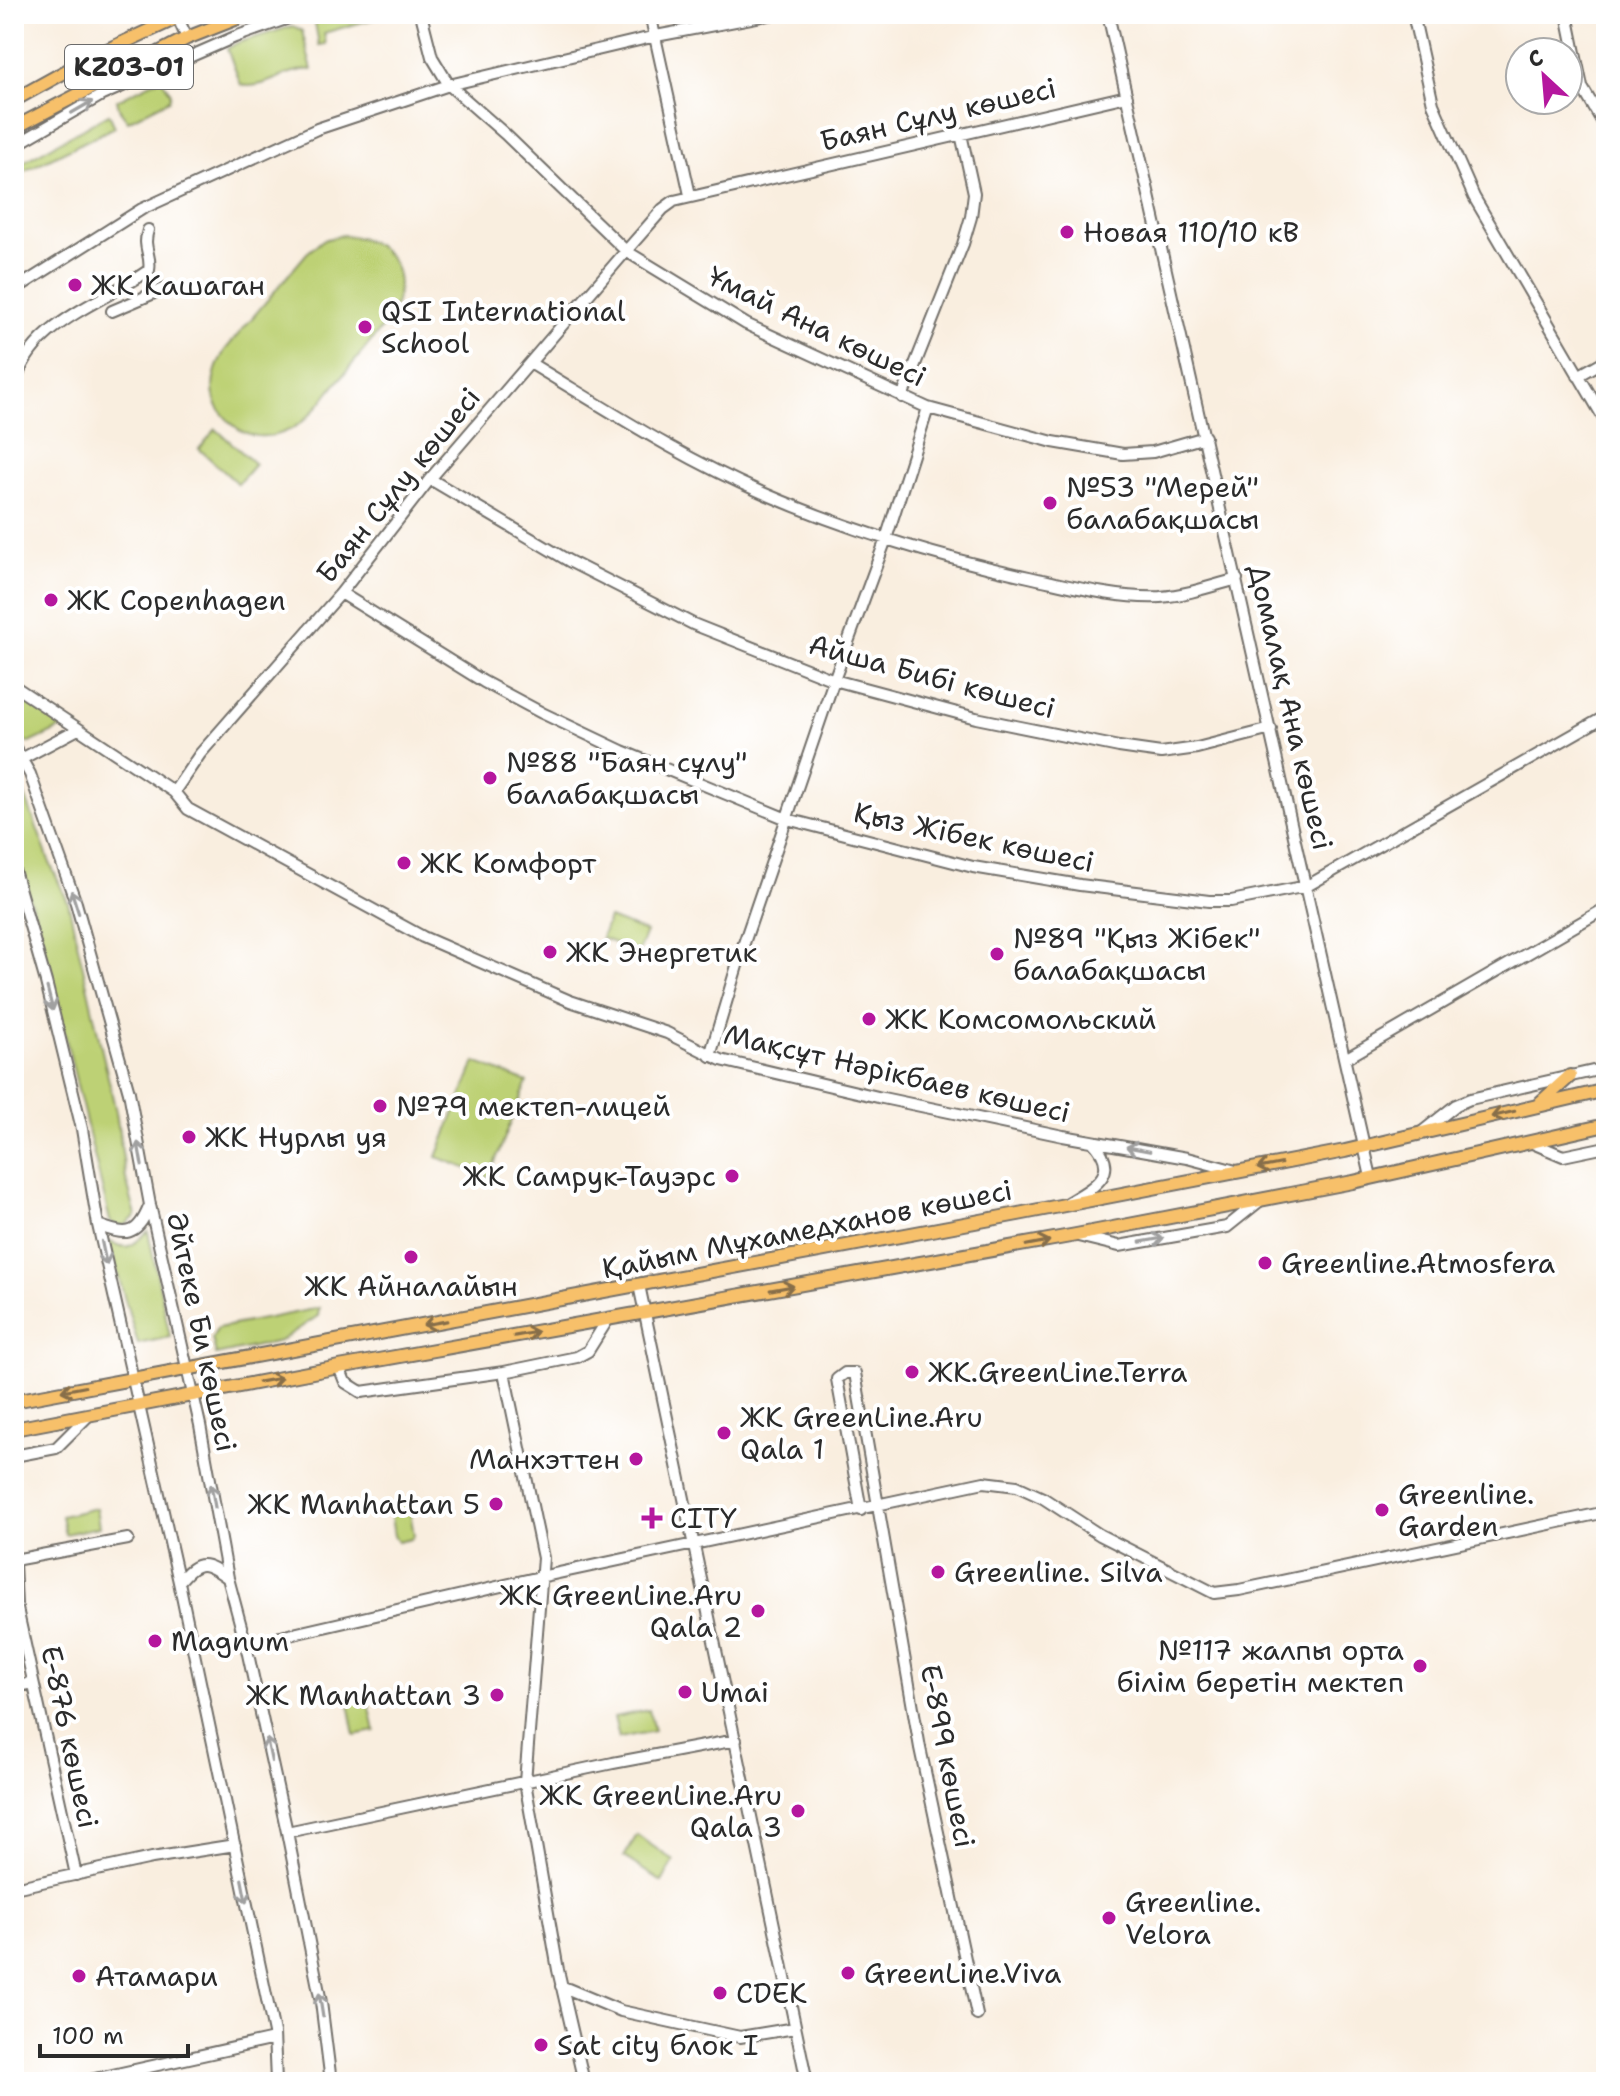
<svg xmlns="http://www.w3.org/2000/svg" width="1620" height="2096" viewBox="0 0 1620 2096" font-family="'Shantell Sans',sans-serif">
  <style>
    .green { fill: #bdd175; stroke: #747e50; stroke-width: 2 }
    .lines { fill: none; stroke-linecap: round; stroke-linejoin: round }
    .minor-casing { stroke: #736f6a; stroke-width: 14 }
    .major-casing { stroke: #736f6a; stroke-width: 16 }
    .minor { stroke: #fff; stroke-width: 10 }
    .major { stroke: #f7c06b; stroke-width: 12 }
    .oneway { stroke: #a0a0a0 }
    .oneway2 { stroke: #876e48 }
    .poi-dot { fill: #b5179e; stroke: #fff; stroke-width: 3 }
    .labels { text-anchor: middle; stroke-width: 8; stroke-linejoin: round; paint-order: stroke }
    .shield { fill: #fff; stroke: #6b6b6b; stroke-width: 2 }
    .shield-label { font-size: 26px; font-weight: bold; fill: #2b2b2b }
    .street-label { font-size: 28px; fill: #2b2b2b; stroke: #fff }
    .poi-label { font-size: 28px; fill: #2b2b2b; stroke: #fff; text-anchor: start }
  </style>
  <rect width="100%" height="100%" fill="#fff"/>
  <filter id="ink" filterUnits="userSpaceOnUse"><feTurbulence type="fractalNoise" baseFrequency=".0125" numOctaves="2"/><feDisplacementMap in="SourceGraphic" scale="16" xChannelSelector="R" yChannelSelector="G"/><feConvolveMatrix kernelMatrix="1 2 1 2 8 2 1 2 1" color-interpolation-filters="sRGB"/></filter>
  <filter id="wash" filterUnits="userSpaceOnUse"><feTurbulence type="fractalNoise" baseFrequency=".006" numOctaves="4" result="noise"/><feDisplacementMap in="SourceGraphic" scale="32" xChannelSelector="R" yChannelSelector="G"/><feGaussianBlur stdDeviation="1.8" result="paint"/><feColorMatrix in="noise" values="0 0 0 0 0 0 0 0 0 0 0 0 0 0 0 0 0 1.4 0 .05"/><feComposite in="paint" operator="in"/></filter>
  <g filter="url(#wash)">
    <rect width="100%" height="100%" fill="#f9eedf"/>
    <path class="green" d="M317,14H322L328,20L346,14H391L324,33L326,44L319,45L314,17Z
      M293,26L302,31L312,70C287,67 265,91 241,85L227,49L237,43Z
      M161,78L171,93L169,100L128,121L119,109L117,100Z
      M109,114L115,127L14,176V167Z
      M343,235C394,241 413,277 387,322C371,341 356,360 340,379C317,407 297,440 257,436C242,434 231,425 222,413C206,393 214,369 225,350L307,253L323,240Z
      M216,429L255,464L238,484L199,449Z
      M14,689L66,726L30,743L22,741L14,728Z
      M24,793L50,863L68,902L116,1112L126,1179L136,1216L124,1226H116L110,1221L37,920L14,856V798Z
      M609,918L646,932L638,952L601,938Z
      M475,1062L527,1082L489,1177L437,1157Z
      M148,1231L170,1337L138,1344L108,1241C129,1252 132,1246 148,1231Z
      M319,1308L318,1316L280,1341L216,1355L212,1338L218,1328Z
      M404,1503L409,1506L414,1535L411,1539L398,1542L394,1536L390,1510L395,1505Z
      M96,1508L99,1527L65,1534L61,1516Z
      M367,1694L375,1731L355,1735L348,1698Z
      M649,1710L654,1731L619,1738L614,1717Z
      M637,1835L674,1861L662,1882L624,1857Z"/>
  </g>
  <g filter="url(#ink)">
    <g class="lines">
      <g class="minor-casing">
        <path id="minor" d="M176,14L187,38
          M421,14L432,57L449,85L505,134L626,251L746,324L928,408L1053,442L1123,454L1153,452L1205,437
          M650,14L690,195
          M1108,14L1371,1177
          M1413,14L1433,104L1474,197L1606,422
          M1567,14L1582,87L1606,128
          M14,146L102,95L235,37L300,14
          M14,290L142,209L317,129L449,85L656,36L773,14
          M112,311L166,288
          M530,363C605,408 681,458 763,493C848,530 938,557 1029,577C1071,586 1116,599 1160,597C1186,595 1212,586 1237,579
          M1578,376L1606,360
          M14,388C28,323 102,304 149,270C152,255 142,248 148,230
          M902,397L963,244L971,217L974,193L961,134
          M430,479L569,561L693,624L834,680L976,718L1119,747L1161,753L1197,748L1271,729
          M341,593L484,682L542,713L622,751L787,819L973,867L1080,885L1209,901H1231L1307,886L1606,716
          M14,686L174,792L188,809L423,937L570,1001L667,1033L721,1060L878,1097L1063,1136L1187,1158L1236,1171
          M14,746L30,774L76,903L129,1092L150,1205L200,1425L228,1578L246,1645L287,1832L321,2002L331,2082
          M14,763L78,729
          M174,792L200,754L341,593L430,479L626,251L663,209L674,201L1127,96
          M14,870L46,982L82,1129L98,1225L179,1582L274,2033L276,2082
          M710,1056L742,949L834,680L886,539L928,408
          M1345,1059L1606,908
          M1422,1132L1456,1105L1470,1099L1606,1068
          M1530,1142L1563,1156L1606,1147
          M1067,1203C1094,1187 1123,1173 1092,1141
          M98,1225C125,1236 137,1237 149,1207
          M1078,1236L1119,1246L1227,1227L1262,1199
          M639,1285L807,2082
          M339,1367L345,1382L361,1392L504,1372L577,1357L588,1351L608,1319
          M504,1372L543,1558L525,1782L558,1970L584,2082
          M14,1456L56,1448L89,1415
          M861,1510L837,1379L845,1373H855L920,1748L977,2015
          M14,1560L128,1539
          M14,1562L16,1604L76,1875
          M179,1582C198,1558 206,1562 228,1578
          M246,1645L540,1577L984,1482L1017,1486L1043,1498L1100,1535L1214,1593L1239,1590L1606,1512
          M14,1687L33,1683
          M287,1832L613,1763L736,1740
          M14,1888L152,1858L235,1845
          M561,1986L621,2011L740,2037L795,2028
          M81,2082L274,2039"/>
      </g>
      <g class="major-casing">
        <path id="major" d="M14,100L90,58L185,14
          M14,128L187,38L248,14
          M1540,1103L1570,1076
          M14,1401L1018,1214L1345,1151L1606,1090
          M14,1429L339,1367L1076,1235L1353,1182L1606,1125"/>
      </g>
      <use href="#minor" class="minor"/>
      <use href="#major" class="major"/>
    </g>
    <defs><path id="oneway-shaft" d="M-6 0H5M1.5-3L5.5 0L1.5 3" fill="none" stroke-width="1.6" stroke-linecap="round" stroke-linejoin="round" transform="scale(2)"/></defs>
    <g class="oneway">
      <use href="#oneway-shaft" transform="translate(82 107) rotate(-30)"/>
      <use href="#oneway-shaft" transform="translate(75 902) rotate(-108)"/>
      <use href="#oneway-shaft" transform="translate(50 999) rotate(76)"/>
      <use href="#oneway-shaft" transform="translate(1138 1149) rotate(-169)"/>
      <use href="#oneway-shaft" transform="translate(140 1154) rotate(-100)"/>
      <use href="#oneway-shaft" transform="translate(1152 1240) rotate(-10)"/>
      <use href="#oneway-shaft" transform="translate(104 1253) rotate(78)"/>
      <use href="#oneway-shaft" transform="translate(213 1496) rotate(-100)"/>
      <use href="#oneway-shaft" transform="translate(269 1750) rotate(-102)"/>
      <use href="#oneway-shaft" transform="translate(244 1891) rotate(79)"/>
      <use href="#oneway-shaft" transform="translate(321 2005) rotate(-99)"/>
    </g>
    <g class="oneway2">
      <use href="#oneway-shaft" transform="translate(1503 1114) rotate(167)"/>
      <use href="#oneway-shaft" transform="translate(1269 1166) rotate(169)"/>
      <use href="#oneway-shaft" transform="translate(1038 1243) rotate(-11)"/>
      <use href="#oneway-shaft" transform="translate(782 1288) rotate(-10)"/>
      <use href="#oneway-shaft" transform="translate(435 1323) rotate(170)"/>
      <use href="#oneway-shaft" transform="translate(526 1334) rotate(-10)"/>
      <use href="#oneway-shaft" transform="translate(270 1380) rotate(-10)"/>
      <use href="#oneway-shaft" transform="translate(73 1389) rotate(169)"/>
    </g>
  </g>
  <g class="poi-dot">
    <circle cx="1067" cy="232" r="8"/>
    <circle cx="75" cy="285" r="8"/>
    <circle cx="365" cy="327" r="8"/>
    <circle cx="1050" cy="503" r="8"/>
    <circle cx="51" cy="600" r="8"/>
    <circle cx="490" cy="778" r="8"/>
    <circle cx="404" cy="863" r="8"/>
    <circle cx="550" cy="952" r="8"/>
    <circle cx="997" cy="954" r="8"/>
    <circle cx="869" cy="1019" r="8"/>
    <circle cx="380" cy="1106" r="8"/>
    <circle cx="189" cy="1137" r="8"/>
    <circle cx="732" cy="1176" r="8"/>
    <circle cx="411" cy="1257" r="8"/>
    <circle cx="1265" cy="1263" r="8"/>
    <circle cx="912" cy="1372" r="8"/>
    <circle cx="724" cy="1433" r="8"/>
    <circle cx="636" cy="1459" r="8"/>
    <circle cx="496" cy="1504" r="8"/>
    <circle cx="1382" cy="1510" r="8"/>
    <path d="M648 1506h8v8h8v8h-8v8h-8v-8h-8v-8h8z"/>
    <circle cx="938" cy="1572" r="8"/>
    <circle cx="758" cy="1611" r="8"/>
    <circle cx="155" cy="1641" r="8"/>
    <circle cx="1420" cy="1666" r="8"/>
    <circle cx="685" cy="1692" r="8"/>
    <circle cx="497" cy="1695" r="8"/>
    <circle cx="798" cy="1811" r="8"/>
    <circle cx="1109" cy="1918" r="8"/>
    <circle cx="848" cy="1973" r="8"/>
    <circle cx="79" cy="1976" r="8"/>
    <circle cx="720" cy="1993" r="8"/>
    <circle cx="541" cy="2045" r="8"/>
  </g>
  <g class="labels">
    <rect class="shield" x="65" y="45" width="128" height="44" rx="6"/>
    <g class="shield-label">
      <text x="129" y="76">KZ03-01</text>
    </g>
    <g class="street-label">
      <text transform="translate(938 114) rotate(-13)" y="10">Баян Сұлу көшесі</text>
      <text transform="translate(817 326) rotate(26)" y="10">Ұмай Ана көшесі</text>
      <text transform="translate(398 485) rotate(-51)" y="10">Баян Сұлу көшесі</text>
      <text transform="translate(932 676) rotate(15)" y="10">Айша Бибі көшесі</text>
      <text transform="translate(1291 707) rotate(77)" y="10">Домалақ Ана көшесі</text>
      <text transform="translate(974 837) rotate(12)" y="10">Қыз Жібек көшесі</text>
      <text transform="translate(897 1073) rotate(13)" y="10">Мақсұт Нәрікбаев көшесі</text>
      <text transform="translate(807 1229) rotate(-11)" y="10">Қайым Мұхамедханов көшесі</text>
      <text transform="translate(202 1332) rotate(78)" y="10">Әйтеке Би көшесі</text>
      <text transform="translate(70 1737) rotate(78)" y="10">Е-876 көшесі</text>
      <text transform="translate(948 1756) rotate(79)" y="10">Е-899 көшесі</text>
    </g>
    <g class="poi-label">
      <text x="1083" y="242">Новая 110/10 кВ</text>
      <text x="91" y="295">ЖК Кашаган</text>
      <text x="381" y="321">QSI International<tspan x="381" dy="32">School</tspan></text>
      <text x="1066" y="497">№53 "Мерей"<tspan x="1066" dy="32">балабақшасы</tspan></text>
      <text x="67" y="610">ЖК Copenhagen</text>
      <text x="506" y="772">№88 "Баян сұлу"<tspan x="506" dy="32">балабақшасы</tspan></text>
      <text x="420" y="873">ЖК Комфорт</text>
      <text x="1013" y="948">№89 "Қыз Жібек"<tspan x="1013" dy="32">балабақшасы</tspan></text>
      <text x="566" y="962">ЖК Энергетик</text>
      <text x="885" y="1029">ЖК Комсомольский</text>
      <text x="396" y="1116">№79 мектеп-лицей</text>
      <text x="205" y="1147">ЖК Нурлы уя</text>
      <text x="716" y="1186" text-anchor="end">ЖК Самрук-Тауэрс</text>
      <text x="1281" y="1273">Greenline.Atmosfera</text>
      <text x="411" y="1296" text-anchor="middle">ЖК Айналайын</text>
      <text x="928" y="1382">ЖК.GreenLine.Terra</text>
      <text x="740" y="1427">ЖК GreenLine.Aru<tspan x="740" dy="32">Qala 1</tspan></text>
      <text x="620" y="1469" text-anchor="end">Манхэттен</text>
      <text x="1398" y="1504">Greenline.<tspan x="1398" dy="32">Garden</tspan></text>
      <text x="480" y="1514" text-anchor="end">ЖК Manhattan 5</text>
      <text x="670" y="1528">CITY</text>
      <text x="954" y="1582">Greenline. Silva</text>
      <text x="742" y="1605" text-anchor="end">ЖК GreenLine.Aru<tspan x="742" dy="32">Qala 2</tspan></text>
      <text x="171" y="1651">Magnum</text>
      <text x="1404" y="1660" text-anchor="end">№117 жалпы орта<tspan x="1404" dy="32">білім беретін мектеп</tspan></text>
      <text x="701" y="1702">Umai</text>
      <text x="481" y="1705" text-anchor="end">ЖК Manhattan 3</text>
      <text x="782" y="1805" text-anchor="end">ЖК GreenLine.Aru<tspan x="782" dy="32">Qala 3</tspan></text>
      <text x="1125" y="1912">Greenline.<tspan x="1125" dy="32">Velora</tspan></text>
      <text x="864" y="1983">GreenLine.Viva</text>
      <text x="95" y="1986">Атамари</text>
      <text x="736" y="2003">CDEK</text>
      <text x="557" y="2055">Sat city блок I</text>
    </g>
  </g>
  <rect width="1620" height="2096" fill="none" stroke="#fff" stroke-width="48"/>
  <g transform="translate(1544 76) rotate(334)"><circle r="38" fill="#ffffff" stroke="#aaaaaa" stroke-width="2"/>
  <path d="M0-6L14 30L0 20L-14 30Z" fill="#b5179e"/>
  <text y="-12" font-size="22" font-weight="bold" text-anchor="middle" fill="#2b2b2b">С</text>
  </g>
  <path d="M40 2044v12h148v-12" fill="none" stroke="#2b2b2b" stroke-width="4"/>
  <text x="52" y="2044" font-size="24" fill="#2b2b2b" stroke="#ffffff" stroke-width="6" paint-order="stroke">100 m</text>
</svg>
